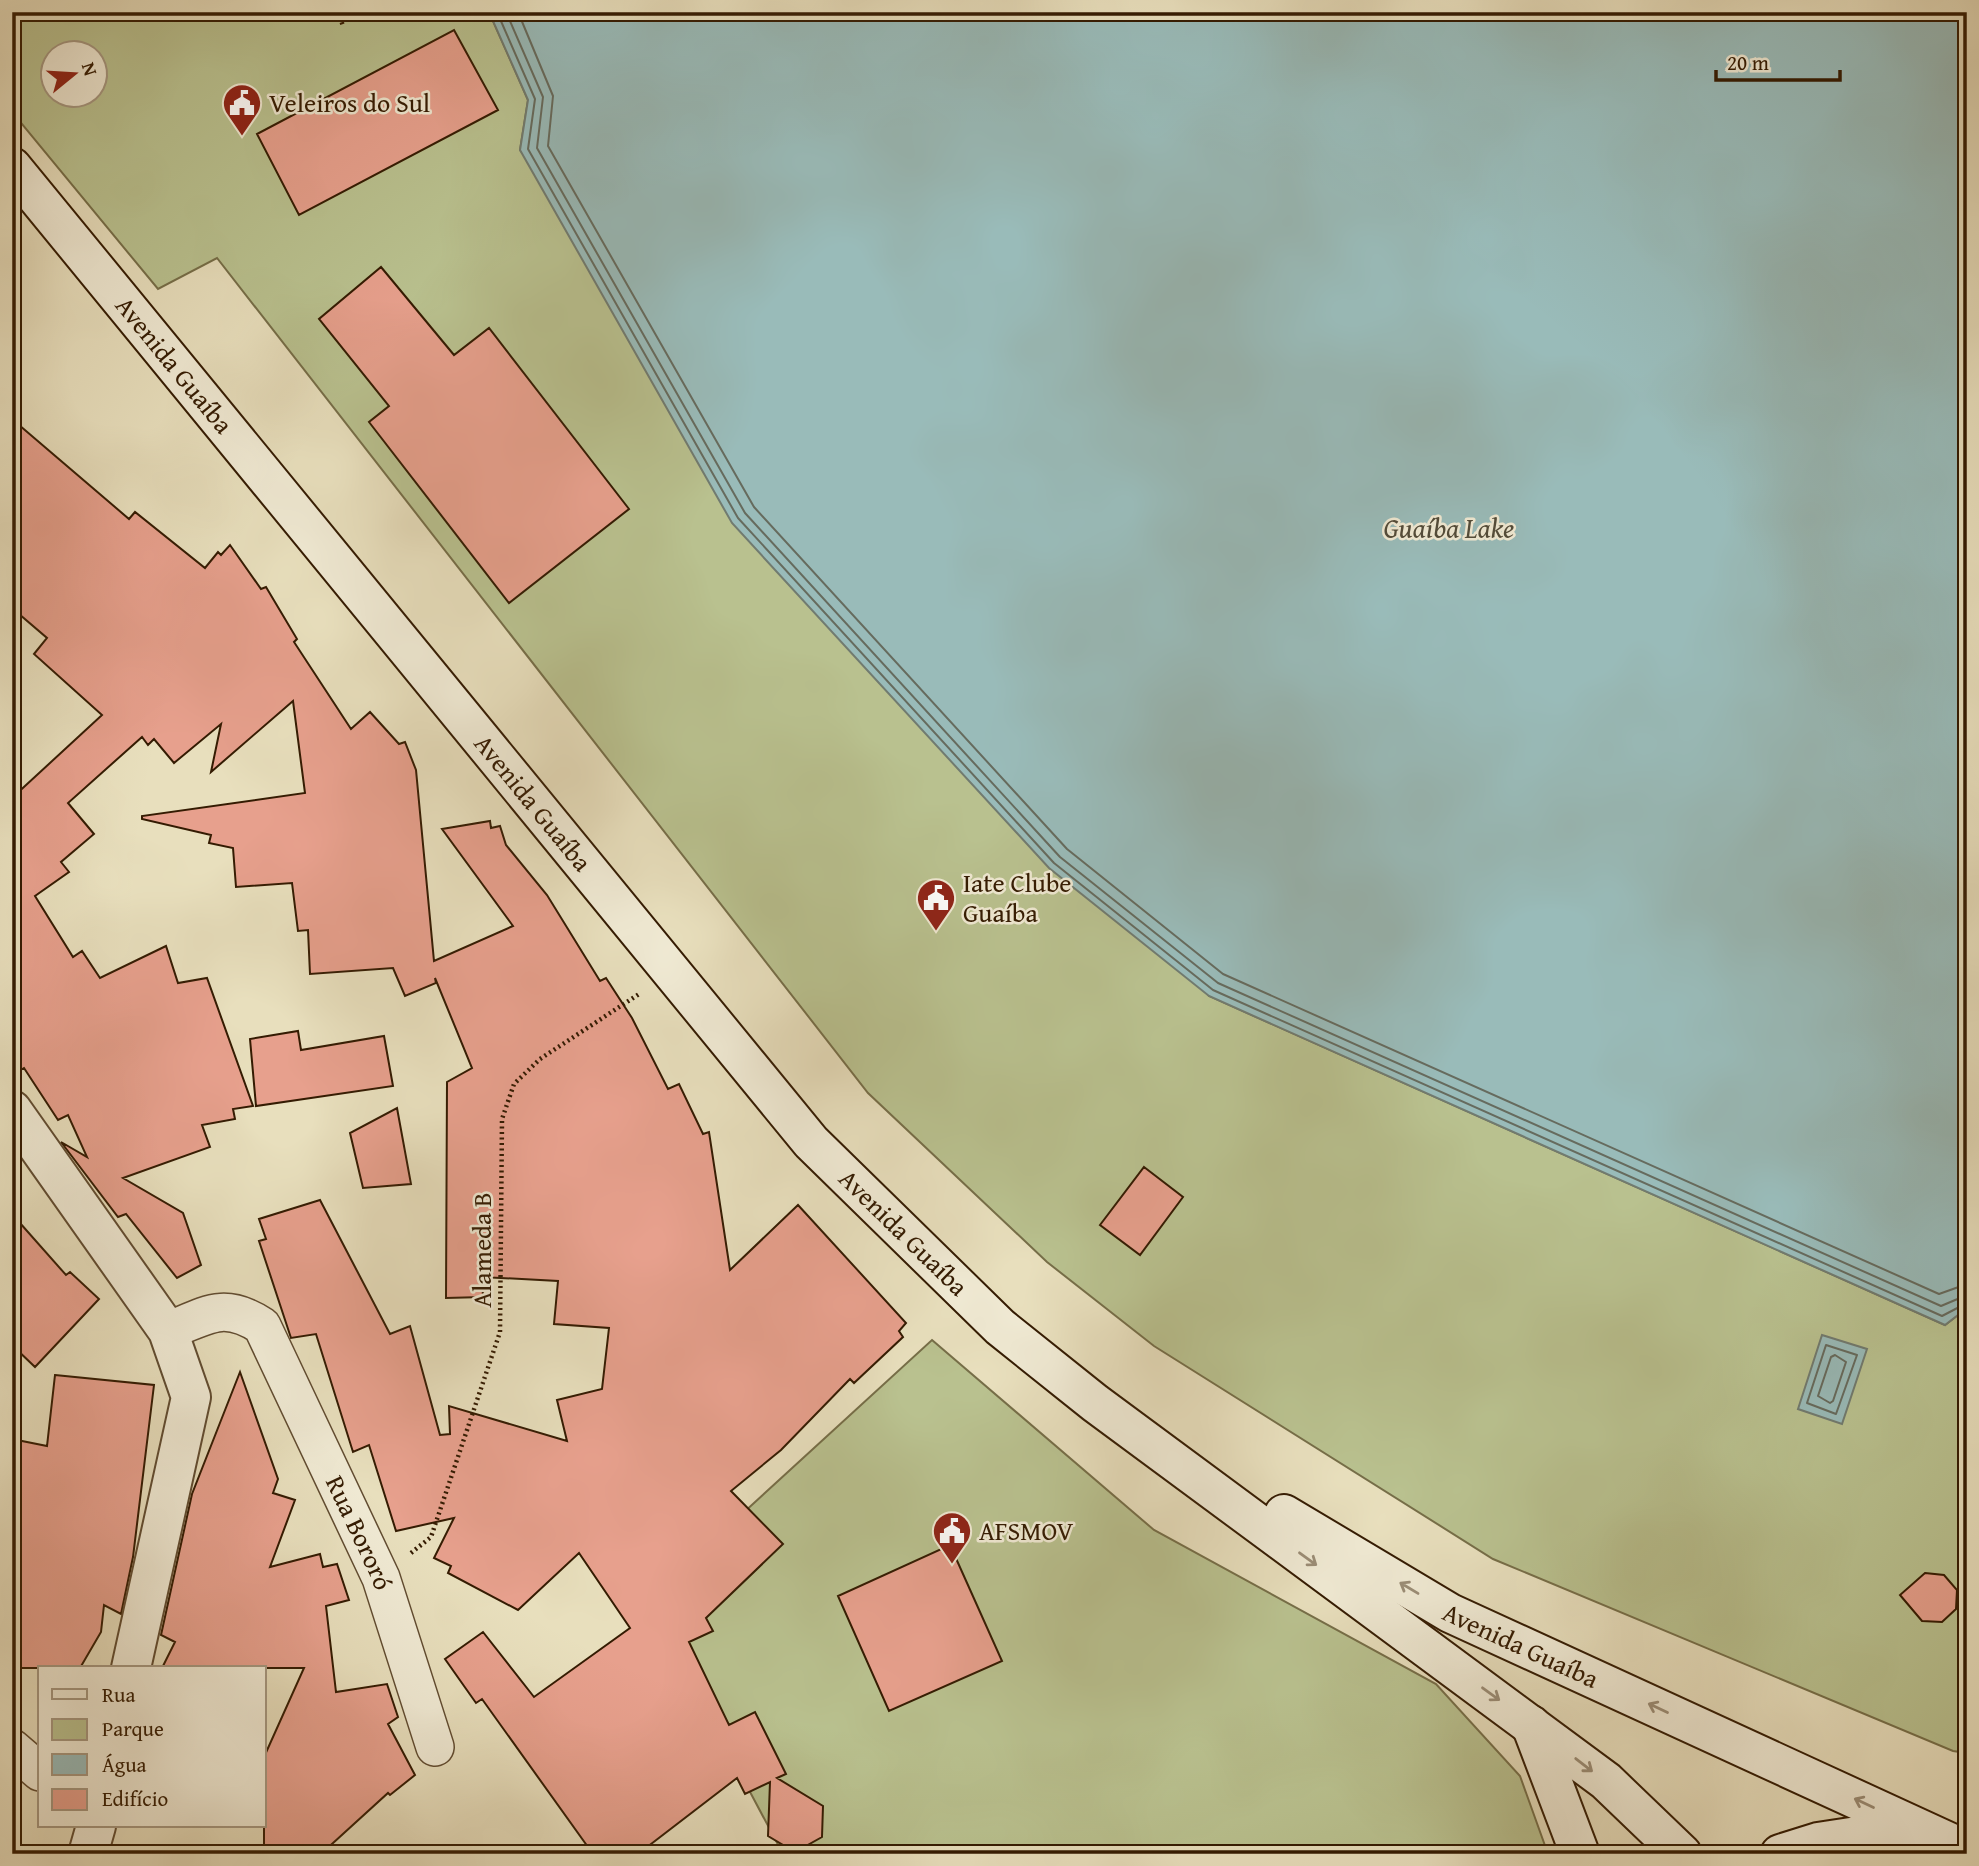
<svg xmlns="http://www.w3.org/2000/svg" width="1979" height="1866" viewBox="0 0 1979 1866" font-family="'Gentium Book Plus',serif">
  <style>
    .green { fill: #b9c18f; stroke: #766e48; stroke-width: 2; fill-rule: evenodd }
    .water { fill: #99bbb9; stroke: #717b70; stroke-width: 2 }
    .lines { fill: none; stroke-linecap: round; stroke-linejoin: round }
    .shore { stroke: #666b5e; stroke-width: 2 }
    .building { fill: #e7a08d; stroke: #341b02; stroke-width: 2 }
    .minor-casing { stroke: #614c31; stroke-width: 40 }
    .tertiary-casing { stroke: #614c31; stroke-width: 42 }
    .secondary-casing { stroke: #341b02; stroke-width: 42 }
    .path { stroke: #341b02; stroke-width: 4.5; stroke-dasharray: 2 3.5; stroke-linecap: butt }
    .minor { stroke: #f0ead4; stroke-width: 37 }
    .tertiary { stroke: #f0ead4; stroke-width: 38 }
    .secondary { stroke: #f0ead4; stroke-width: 38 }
    .oneway { stroke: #9b8d76 }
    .labels { text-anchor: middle; stroke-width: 5; stroke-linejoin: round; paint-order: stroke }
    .poi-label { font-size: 26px; fill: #341b02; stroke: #f0ead4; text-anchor: start }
    .street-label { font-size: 26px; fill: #341b02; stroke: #f0ead4 }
    .water-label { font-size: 28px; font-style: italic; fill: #524b39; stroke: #f0ead4 }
  </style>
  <rect width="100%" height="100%" fill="#e8dfbd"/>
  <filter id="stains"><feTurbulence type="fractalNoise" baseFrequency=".00286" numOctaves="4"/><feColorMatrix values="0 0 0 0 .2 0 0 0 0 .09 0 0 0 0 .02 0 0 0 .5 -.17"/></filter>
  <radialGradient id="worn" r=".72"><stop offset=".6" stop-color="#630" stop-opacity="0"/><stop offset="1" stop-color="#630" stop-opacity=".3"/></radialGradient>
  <path class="green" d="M12,12H489L528,100L520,150L1209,996L1945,1325L1967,1308V1753L1953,1751L1493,1559L1154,1346L1047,1262L868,1093L217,258L158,289L12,112ZM52,52H94V94H52Z
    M932,1340L1154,1530L1436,1684L1520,1776L1548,1854H783L648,1600Z"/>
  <path class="water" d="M489,12H1967V1308L1945,1325L1209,996L1049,868L732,523L520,150L528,100Z
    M1822,1335L1867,1349L1842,1424L1798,1409Z"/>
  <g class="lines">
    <path class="shore" d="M497,12L535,99L528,149L738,518L1054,863L1213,990L1942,1316L1967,1303
      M506,12L543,97L537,148L745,513L1060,857L1218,983L1941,1306L1967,1295
      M518,12L553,96L548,146L754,507L1067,849L1223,974L1939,1294L1967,1284
      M1826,1345L1857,1355L1836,1414L1807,1403Z
      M1835,1355L1846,1362L1833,1401L1830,1403L1818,1396L1831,1357Z"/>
  </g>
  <path class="building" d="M454,30L498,110L299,215L257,134Z
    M381,267L454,355L489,328L629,509L509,603L369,422L389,406L319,319Z
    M12,419L129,519L135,512L205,568L218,552L221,555L230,545L261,589L266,587L297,639L294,642L351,729L370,712L399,744L405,742L416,770L434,961L513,926L442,829L490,821L491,828L500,826L506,845L547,895L600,981L606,978L632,1018L668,1089L679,1084L703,1134L709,1132L730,1270L798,1205L906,1323L899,1331L903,1337L854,1383L850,1379L781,1450L731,1491L783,1544L706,1618L713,1631L689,1642L729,1725L755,1712L786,1774L777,1778L823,1806L822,1837L795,1852L768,1836L770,1782L745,1794L737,1778L638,1854H593L482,1699L476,1703L445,1659L483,1632L534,1697L630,1628L579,1553L518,1610L448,1573L451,1566L434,1558L454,1518L396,1531L369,1445L353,1452L316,1334L291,1338L259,1241L266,1239L259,1219L320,1200L390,1334L410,1326L440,1435L450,1434L449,1406L567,1441L557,1400L602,1389L609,1328L554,1324L558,1281L482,1277L483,1297L446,1298L447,1082L472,1068L435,978L436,983L405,996L393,968L310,974L308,930L298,931L292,883L236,887L233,848L209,843L211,835L142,819V816L305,793L293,701L211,772L221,724L174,763L154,739L148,745L142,737L68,803L94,834L61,862L69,872L35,896L73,957L82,951L100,978L166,946L178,983L207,978L253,1106L233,1109L235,1119L202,1125L210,1147L123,1178L183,1213L201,1265L177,1278L126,1214L118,1217L61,1142L87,1157L68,1115L58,1120L24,1068L12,1075V798L102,715L34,654L47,638L12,608Z
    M298,1031L301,1050L384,1036L393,1086L256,1106L250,1039Z
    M397,1108L411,1184L363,1188L350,1133Z
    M1144,1167L1183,1197L1140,1255L1100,1225Z
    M12,1214L66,1275L70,1272L99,1299L35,1367L12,1345Z
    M240,1372L278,1479L273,1493L295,1500L270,1567L320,1554L323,1567L337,1564L349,1600L326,1606L336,1692L387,1684L398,1717L388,1724L415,1775L390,1795L388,1793L321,1854H264V1757L304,1668H162L175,1642L161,1635L192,1494Z
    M55,1375L154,1385L133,1557L121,1614L104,1605L101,1632L80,1668H12V1439L47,1446Z
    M950,1545L1002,1661L889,1711L838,1596Z
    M1925,1573L1944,1575L1957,1590L1956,1609L1942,1622L1922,1621L1900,1595Z"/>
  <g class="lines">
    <g class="minor-casing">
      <g id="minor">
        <path id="s1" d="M168,1331C207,1315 224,1301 262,1326L381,1578L435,1747"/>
        <path d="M12,1748L40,1772"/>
      </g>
    </g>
    <g class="tertiary-casing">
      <path id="tertiary" d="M12,1110L168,1331L191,1397L131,1668
        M88,1854L96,1826"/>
    </g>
    <g class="secondary-casing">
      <g id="secondary">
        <path id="s2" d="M12,167L811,1142L1000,1327L1095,1403L1606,1781L1682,1854"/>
        <path id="s3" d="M1284,1514L1450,1613L1949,1842L1965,1854"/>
        <path d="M1531,1725L1580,1854"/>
        <path d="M1780,1854L1818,1842L1864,1835L1920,1840"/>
      </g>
    </g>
    <path class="path" d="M338,12L343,26
      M411,1553L431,1537L500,1332L502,1119L514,1084L540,1059L639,994"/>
    <use href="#minor" class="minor"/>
    <use href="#tertiary" class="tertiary"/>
    <use href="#secondary" class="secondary"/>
  </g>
  <defs><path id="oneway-shaft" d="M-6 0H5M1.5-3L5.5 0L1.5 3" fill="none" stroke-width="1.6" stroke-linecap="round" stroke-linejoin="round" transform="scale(1.75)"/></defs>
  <g class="oneway">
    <use href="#oneway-shaft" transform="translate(1308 1559) rotate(36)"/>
    <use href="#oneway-shaft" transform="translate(1409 1588) rotate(-149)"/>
    <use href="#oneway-shaft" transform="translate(1491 1694) rotate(36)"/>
    <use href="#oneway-shaft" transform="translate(1658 1708) rotate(-155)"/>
    <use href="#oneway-shaft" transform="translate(1584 1765) rotate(38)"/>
    <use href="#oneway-shaft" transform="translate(1864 1803) rotate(-155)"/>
  </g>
  <defs>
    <g id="civic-pin" transform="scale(2.0125)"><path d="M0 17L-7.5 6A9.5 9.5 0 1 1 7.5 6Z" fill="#8f2418" stroke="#f0ead4"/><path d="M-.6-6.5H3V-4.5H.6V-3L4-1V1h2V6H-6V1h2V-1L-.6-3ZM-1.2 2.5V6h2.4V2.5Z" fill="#fff"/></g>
  </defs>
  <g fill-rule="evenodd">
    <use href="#civic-pin" x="242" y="103"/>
    <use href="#civic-pin" x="936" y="898"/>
    <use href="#civic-pin" x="952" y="1531"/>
  </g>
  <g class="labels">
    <g class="poi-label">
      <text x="269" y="112">Veleiros do Sul</text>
      <text x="963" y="892">Iate Clube<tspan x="963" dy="30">Guaíba</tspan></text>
      <text x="979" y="1540">AFSMOV</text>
    </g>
    <g class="street-label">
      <text dy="9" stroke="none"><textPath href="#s2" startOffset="256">Avenida Guaíba</textPath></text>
      <text dy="9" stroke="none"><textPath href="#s2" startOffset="822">Avenida Guaíba</textPath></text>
      <text dy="9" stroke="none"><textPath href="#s2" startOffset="1390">Avenida Guaíba</textPath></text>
      <text transform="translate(482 1250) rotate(-90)" y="9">Alameda B</text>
      <text dy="9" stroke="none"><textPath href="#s1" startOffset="329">Rua Bororó</textPath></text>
      <text dy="9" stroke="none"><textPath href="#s3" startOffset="271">Avenida Guaíba</textPath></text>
    </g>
    <g class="water-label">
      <text x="1449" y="538">Guaíba Lake</text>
    </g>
  </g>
  <rect width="1979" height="1866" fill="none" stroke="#e8dfbd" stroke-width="42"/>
  <rect x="14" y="14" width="1951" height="1838" fill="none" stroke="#341b02" stroke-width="3.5"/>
  <rect x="21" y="21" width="1937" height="1824" fill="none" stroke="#341b02" stroke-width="2"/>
  <rect x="38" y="1666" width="228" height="161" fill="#f0ead4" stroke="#a59780" stroke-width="2"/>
  <rect x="52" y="1689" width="35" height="10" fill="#f0ead4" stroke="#a59780" stroke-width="2"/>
  <text x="102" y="1702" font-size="21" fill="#341b02">Rua</text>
  <rect x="52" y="1719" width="35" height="21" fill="#b9c18f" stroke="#a59780" stroke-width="2"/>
  <text x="102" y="1736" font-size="21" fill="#341b02">Parque</text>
  <rect x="52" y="1754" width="35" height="21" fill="#99bbb9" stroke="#a59780" stroke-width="2"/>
  <text x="102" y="1772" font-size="21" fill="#341b02">Água</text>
  <rect x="52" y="1789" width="35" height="21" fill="#e7a08d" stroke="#a59780" stroke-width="2"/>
  <text x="102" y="1806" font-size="21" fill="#341b02">Edifício</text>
  <g transform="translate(74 74) rotate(72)"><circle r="33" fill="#f0ead4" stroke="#a59780" stroke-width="2"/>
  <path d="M0-5L12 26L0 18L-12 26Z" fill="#8f2418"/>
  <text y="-10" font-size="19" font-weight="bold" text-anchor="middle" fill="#341b02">N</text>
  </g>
  <path d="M1716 70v10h124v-10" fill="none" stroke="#341b02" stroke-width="3.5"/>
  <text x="1727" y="70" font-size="21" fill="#341b02" stroke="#f0ead4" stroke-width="5" paint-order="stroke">20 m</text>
  <rect width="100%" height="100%" filter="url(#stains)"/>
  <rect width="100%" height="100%" fill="url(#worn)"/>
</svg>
